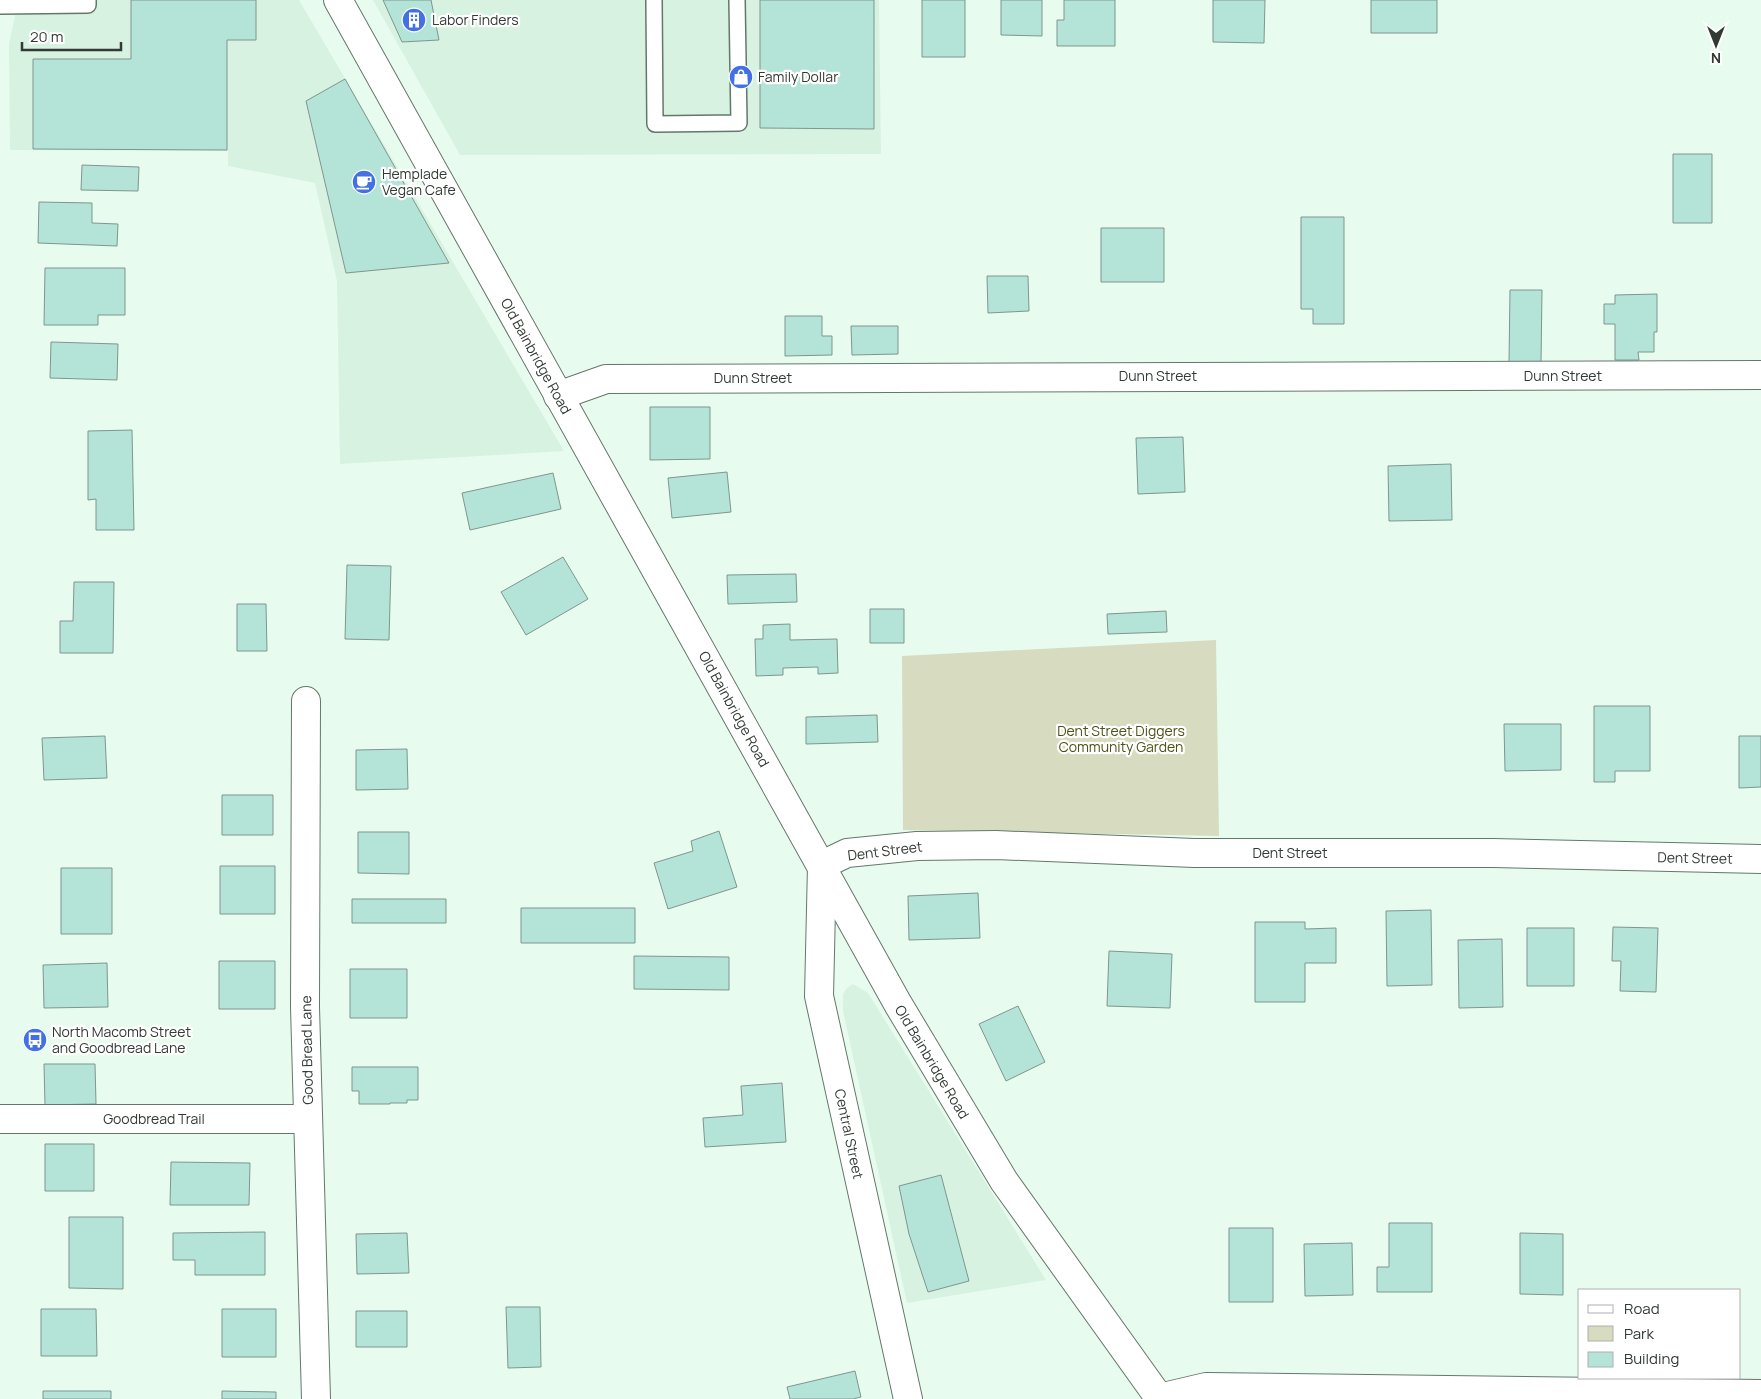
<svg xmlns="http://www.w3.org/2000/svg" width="1761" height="1399" viewBox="0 0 1761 1399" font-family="Manrope,sans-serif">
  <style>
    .built { fill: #d7f2e0 }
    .green { fill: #d7dbbf }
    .building { fill: #b4e3d7; stroke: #7f9690 }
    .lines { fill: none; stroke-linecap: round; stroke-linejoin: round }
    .lane-casing { stroke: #65776b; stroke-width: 18 }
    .street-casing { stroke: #65776b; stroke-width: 30 }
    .secondary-casing { stroke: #65776b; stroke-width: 30 }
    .lane { stroke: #fff; stroke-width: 15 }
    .street { stroke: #fff; stroke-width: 28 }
    .secondary { stroke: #fff; stroke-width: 28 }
    .labels { text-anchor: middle; stroke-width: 4.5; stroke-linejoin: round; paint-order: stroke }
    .poi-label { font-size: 14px; fill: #323a34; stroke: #fff; text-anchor: start }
    .street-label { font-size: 14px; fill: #323a34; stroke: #fff }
    .park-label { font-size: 14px; fill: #4d5216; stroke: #fff }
  </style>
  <rect width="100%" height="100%" fill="#e7fcee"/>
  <path class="built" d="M21,0H299L564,451L340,464L337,281L315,183L228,166V151L10,150L9,44L15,16Z
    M373,0H879L881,154L460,155Z
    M853,984L868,993L1046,1280L907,1303L843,1011V994L847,988Z"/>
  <path class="green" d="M1216,640L1219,836L903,830L902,656Z"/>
  <path class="building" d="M131,0H256V40H227V150L33,149V59H131Z
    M383,0H431L439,40L402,42Z
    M760,0H874V129L760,128Z
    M922,0H965V57H922Z
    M1001,0H1042V36L1001,35Z
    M1064,0H1115V46H1057V20H1064Z
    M1213,0H1265L1264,43L1213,42Z
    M1371,0H1437V33H1371Z
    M345,79L449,263L346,273L306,101Z
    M1673,154H1712V223H1673Z
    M82,165L139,167L138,191L81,190Z
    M39,202L92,203V223L118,224L117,246L38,243Z
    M1301,217H1344V324H1313V309H1301Z
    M1101,228H1164V282H1101Z
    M45,268H125V315H98V325H44Z
    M987,276H1028L1029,311L988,313Z
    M1510,290H1542L1541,363L1509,362Z
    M1657,294V332H1654V352H1638L1639,360H1615V324H1604V304H1615V295Z
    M785,316H822V336H832V355L785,356Z
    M851,326H898V354L852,355Z
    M51,342L118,344L117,380L50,378Z
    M650,407H710V459L650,460Z
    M132,430L134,530H96V499L88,500V431Z
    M1183,437L1185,492L1138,494L1136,438Z
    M1451,464L1452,520L1389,521L1388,466Z
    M727,472L731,512L672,518L668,478Z
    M553,473L561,509L470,530L462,493Z
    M563,557L588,599L526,635L501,592Z
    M347,565L391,566L389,640L345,639Z
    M796,574L797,602L728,604L727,575Z
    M74,582H114L113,653H60V621H73Z
    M237,604H266L267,651H237Z
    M870,609H904V643H870Z
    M1166,611L1167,632L1108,634L1107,614Z
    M790,624V640L837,639L838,673L818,674V667L783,668V675L756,676L755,639H763V625Z
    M1594,706H1650V771H1615V782H1594Z
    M877,715L878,742L806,744V717Z
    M1504,724H1561V770L1505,771Z
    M105,736L107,778L44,780L42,738Z
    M1739,736H1761V787L1739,788Z
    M407,749L408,789L356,790V750Z
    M222,795H273V835H222Z
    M719,831L737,887L668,909L654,863L693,851L691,841Z
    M358,832H409V874L358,873Z
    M220,866H275V914H220Z
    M61,868H112V934H61Z
    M978,893L980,938L909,940L908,896Z
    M352,899H446V923H352Z
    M521,908H635V943H521Z
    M1431,910L1432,985L1387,986L1386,911Z
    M1255,922H1305V929L1336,928V963H1305V1002H1255Z
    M1613,927L1658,928L1656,992L1620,991L1621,961H1612Z
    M1527,928H1574V986H1527Z
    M1502,939L1503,1007L1459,1008L1458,940Z
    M1109,951L1172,954L1170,1008L1107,1006Z
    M634,956L729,957V990L634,989Z
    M219,961H275V1009H219Z
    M107,963L108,1007L44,1008L43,965Z
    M350,969H407V1018H350Z
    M1018,1006L1045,1062L1006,1081L979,1024Z
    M44,1064H95L96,1104L45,1105Z
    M352,1067H418V1100H407V1103H390V1104H359V1091H352Z
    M782,1083L786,1142L705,1147L703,1118L743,1115L741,1086Z
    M45,1144H94V1191H45Z
    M171,1162L250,1163L249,1205H170Z
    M941,1175L969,1281L928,1292L909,1234L899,1186Z
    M69,1217H123V1289L69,1288Z
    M1389,1223H1432V1292H1377V1267H1389Z
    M1229,1228H1273V1302H1229Z
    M265,1232V1275H195V1260H173V1233Z
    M407,1233L409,1273L357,1274L356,1234Z
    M1520,1233L1563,1234V1295L1520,1294Z
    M1352,1243L1353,1295L1305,1296L1304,1244Z
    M506,1307H540L541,1367L508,1368Z
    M41,1309H96L97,1356H41Z
    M222,1309H276V1357H222Z
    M356,1311H407V1347H356Z
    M855,1371L861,1397L853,1399H790L787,1387Z
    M43,1391H111V1399H43Z
    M222,1391L276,1392V1399H222Z"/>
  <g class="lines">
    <g class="lane-casing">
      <path id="lane" d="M654,0L655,124L739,123L737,0
        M0,6L88,5V0"/>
    </g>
    <g class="street-casing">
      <path id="street" d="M558,396L606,379L1761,375
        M306,701L305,1007L316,1399
        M0,1119H308
        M1159,1398L1206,1387L1761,1394
        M908,1399L819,996L822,865L847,853L917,846L996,845L1194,853H1493L1761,859"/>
    </g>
    <g class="secondary-casing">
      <path id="secondary" d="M338,0L898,1004L1004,1181L1160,1399"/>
    </g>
    <use href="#lane" class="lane"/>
    <use href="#street" class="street"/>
    <use href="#secondary" class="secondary"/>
  </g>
  <defs>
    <g id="building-disc" transform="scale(1.25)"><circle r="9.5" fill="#4371e3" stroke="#fff"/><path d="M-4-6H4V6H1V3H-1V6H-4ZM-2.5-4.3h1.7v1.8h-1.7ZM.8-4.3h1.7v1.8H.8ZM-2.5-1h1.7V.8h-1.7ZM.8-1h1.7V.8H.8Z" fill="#fff"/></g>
    <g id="shop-disc" transform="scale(1.25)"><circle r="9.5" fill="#4371e3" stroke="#fff"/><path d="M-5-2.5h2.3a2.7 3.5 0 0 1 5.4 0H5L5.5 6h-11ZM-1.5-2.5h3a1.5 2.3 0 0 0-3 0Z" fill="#fff"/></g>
    <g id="cafe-disc" transform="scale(1.25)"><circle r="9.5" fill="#4371e3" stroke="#fff"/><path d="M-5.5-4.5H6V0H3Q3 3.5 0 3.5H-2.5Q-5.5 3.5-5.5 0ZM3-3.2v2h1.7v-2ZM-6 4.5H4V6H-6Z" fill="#fff"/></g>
    <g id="bus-disc" transform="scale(1.25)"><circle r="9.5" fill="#4371e3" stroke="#fff"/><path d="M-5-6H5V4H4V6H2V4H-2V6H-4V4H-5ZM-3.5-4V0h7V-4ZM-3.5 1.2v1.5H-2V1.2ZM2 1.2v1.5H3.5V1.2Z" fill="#fff"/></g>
  </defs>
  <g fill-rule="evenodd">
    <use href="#building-disc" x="414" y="20"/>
    <use href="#shop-disc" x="741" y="77"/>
    <use href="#cafe-disc" x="364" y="182"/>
    <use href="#bus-disc" x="35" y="1040"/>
  </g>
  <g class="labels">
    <g class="poi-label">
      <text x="432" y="25">Labor Finders</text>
      <text x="758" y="82">Family Dollar</text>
      <text x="382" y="179">Hemplade<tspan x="382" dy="16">Vegan Cafe</tspan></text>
      <text x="52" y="1037">North Macomb Street<tspan x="52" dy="16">and Goodbread Lane</tspan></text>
    </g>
    <g class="street-label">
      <text transform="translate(536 356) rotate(61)" y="5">Old Bainbridge Road</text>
      <text x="1158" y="381">Dunn Street</text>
      <text x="1563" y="381">Dunn Street</text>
      <text x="753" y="383">Dunn Street</text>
      <text transform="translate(734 709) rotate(61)" y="5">Old Bainbridge Road</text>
      <text transform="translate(885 851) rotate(-7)" y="5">Dent Street</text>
      <text x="1290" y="858">Dent Street</text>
      <text transform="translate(1695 858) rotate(1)" y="5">Dent Street</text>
      <text transform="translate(307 1050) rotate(-91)" y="5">Good Bread Lane</text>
      <text transform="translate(932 1062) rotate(59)" y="5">Old Bainbridge Road</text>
      <text x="154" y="1124">Goodbread Trail</text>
      <text transform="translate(849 1134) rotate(78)" y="5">Central Street</text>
    </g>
    <g class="park-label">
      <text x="1121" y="736">Dent Street Diggers<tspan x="1121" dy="16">Community Garden</tspan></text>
    </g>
  </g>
  <rect x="1578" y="1289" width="162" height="90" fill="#ffffff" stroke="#adb0ae"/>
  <rect x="1588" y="1305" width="25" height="8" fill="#ffffff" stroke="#adb0ae"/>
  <text x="1624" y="1314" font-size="15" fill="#323a34">Road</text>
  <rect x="1588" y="1326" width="25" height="15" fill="#d7dbbf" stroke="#adb0ae"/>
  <text x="1624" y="1339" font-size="15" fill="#323a34">Park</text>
  <rect x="1588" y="1352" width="25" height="15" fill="#b4e3d7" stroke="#adb0ae"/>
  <text x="1624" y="1364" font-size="15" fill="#323a34">Building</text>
  <g transform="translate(1716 45) rotate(180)" stroke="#ffffff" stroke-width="4" paint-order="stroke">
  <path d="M0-4L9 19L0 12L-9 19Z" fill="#323a34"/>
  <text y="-8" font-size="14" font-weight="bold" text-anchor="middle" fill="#323a34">N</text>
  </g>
  <path d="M22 42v8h99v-8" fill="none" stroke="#323a34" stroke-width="2.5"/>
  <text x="30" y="42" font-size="15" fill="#323a34" stroke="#ffffff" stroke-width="4" paint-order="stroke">20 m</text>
</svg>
